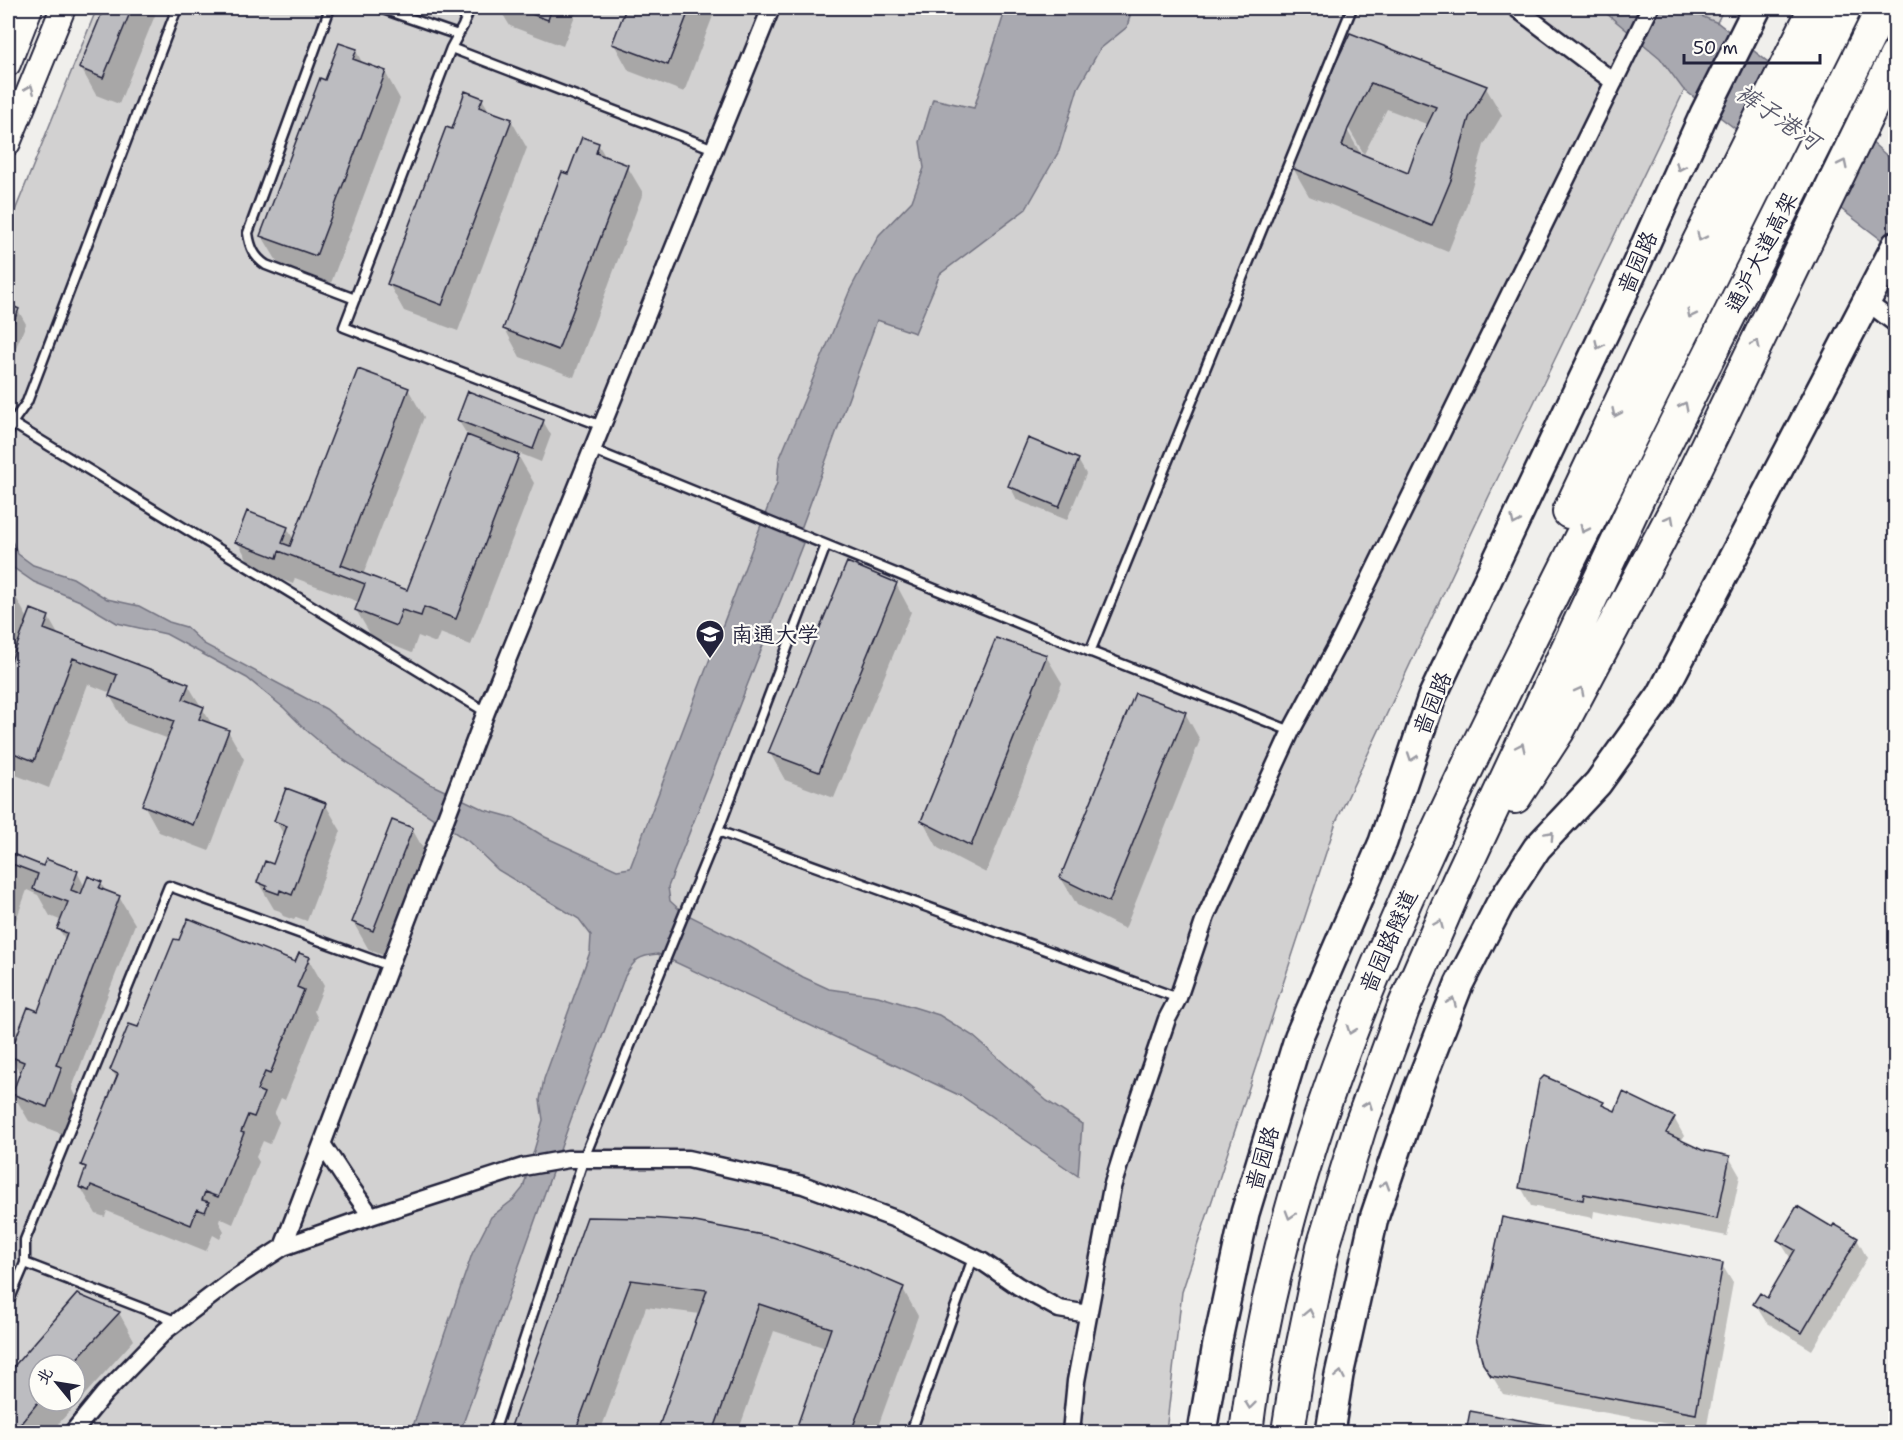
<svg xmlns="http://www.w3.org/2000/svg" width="1903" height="1440" viewBox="0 0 1903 1440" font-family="'Shantell Sans','LXGW WenKai TC',sans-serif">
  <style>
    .green { fill: #d2d1d1; stroke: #7a7a86; stroke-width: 1.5; fill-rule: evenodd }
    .water { fill: #a9a9b0; stroke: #737381; stroke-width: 1.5 }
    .shadow { fill: #0003; fill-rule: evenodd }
    .building { fill: #bcbcc0; stroke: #22223b; stroke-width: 1.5; fill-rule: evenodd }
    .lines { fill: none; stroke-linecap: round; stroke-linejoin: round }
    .lane-casing { stroke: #22223b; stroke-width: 13 }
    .street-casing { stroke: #22223b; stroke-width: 21 }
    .secondary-casing { stroke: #22223b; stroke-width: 28 }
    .primary-casing { stroke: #22223b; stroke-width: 32 }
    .highway-casing { stroke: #22223b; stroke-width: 36 }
    .lane { stroke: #fdfcf7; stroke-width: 8 }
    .street { stroke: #fdfcf7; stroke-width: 16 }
    .secondary { stroke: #fdfcf7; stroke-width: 24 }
    .primary { stroke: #fdfcf7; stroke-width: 27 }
    .highway { stroke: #fdfcf7; stroke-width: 32 }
    .oneway { stroke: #9a9aa2 }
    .labels { text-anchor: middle; stroke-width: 4.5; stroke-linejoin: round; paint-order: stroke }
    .street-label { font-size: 22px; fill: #22223b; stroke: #fdfcf7 }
    .poi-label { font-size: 22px; fill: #22223b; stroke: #fdfcf7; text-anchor: start }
    .water-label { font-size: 24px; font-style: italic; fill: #58586a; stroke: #fdfcf7 }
  </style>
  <rect width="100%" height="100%" fill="#f0efec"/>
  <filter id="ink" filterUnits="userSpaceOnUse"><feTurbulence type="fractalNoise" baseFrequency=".0167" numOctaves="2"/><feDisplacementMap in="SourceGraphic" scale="12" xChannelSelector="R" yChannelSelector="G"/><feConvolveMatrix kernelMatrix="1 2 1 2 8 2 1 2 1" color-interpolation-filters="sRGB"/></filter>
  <g filter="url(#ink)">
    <path class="green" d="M97,8H1724L1489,496L1336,822L1182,1292L1166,1432H8V228ZM39,1365H75V1401H39Z"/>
    <path class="water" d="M1006,8H1132L1127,27L1100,49L1078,88L1059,151L1026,209L940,274L915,333L877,320L797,540L803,543L668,887L670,901L682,912L738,940L803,977L829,989L878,996L939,1015L973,1036L1047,1101L1082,1124L1078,1176L963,1097L658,954C638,956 635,959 625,976L571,1119L460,1432H411L472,1254L491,1217L514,1199L523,1188L543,1120L540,1100L544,1079L590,952L591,935L579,919L498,870L468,841L333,753L306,730L284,708L247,678L166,634L117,623L80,601L34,582L8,564V533L18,554L33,565L73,578L107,599L139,606L169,622L186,627L204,644L326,709L373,747L428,783L485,810L514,818L545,837L617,870L630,868L777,483L779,460L850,290L879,235L912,201L924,168L920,142L933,99L974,108Z
      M1600,8H1682L1718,23L1876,146L1895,163V250L1683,89L1660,58Z"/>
    <path class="shadow" d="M105,8H158L119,104L96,95L81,68Z
      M499,8H578L563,46L510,26Z
      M627,8H716L684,92L629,71L614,44Z
      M1351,35L1486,88L1502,115L1484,145L1466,207L1448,252L1309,196L1293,168ZM1387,109L1429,125L1409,175L1362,156L1343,123L1345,122L1364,154Z
      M356,51L363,64L385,72L400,99L331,283L278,263L262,236L326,82Z
      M482,99L490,112L511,120L527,148L458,331L404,311L389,284Z
      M598,144L606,158L627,166L643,193L574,377L520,357L505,329L568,176Z
      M8,306L18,310L26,324L8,366Z
      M408,389L424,417L363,575L408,592L469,434L466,433L458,420L543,421L551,435L541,462L516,452L534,483L471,645L440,633L436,643L418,636L412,653L372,637L356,610L359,602L295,578L293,584L253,569L237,541L287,528L294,540Z
      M1078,460L1086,474L1067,520L1017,500L1010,486Z
      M896,584L911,612L834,798L785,780L770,753Z
      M8,591L14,594L28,619L48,617L59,636L188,685L213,726L228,731L244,759L209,851L159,832L144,805L169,739L126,723L110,696L111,693L88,684L49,788L8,772V670V671L13,659L8,657Z
      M1046,656L1062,683L986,873L938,848L923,821Z
      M1185,713L1200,740L1125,929L1077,905L1061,878Z
      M325,804L341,831L307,921L296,917L294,920L283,916L280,911L274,909L258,882L274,866L285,837L276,821Z
      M412,829L428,857L388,957L369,950L353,922Z
      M8,854L44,868L77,872L85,887L101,883L106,892L119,897L135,924L72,1088L76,1096L62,1134L29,1121L13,1094L21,1074L10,1056L39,1013L66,941L59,929L62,921L50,916L38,895L27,890L8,942Z
      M308,958L324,986L314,1011L318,1019L285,1100L281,1098L274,1114L279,1122L270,1144L263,1141L256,1157L259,1162L233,1224L220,1218L219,1222L224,1231L220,1239L213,1235L206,1251L107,1211L105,1217L96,1214L80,1186L86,1171L83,1165L117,1079L112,1070L139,1029Z
      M1544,1078L1603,1104L1606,1108L1615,1113L1674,1118L1684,1136L1681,1142L1701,1152L1729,1157L1740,1176L1727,1236L1594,1211L1593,1218L1531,1206L1521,1187ZM1668,1127H1671L1664,1140Z
      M588,1219L903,1289L918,1316L876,1432H796L826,1348L774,1331L738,1432H658L700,1314L646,1307L600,1432H511Z
      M1833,1229L1857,1239L1867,1258L1812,1350L1766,1322L1755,1304L1767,1300L1791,1259L1779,1240Z
      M1722,1265L1733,1283L1706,1431L1503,1394L1485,1364Z
      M119,1313L134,1340L51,1432H8V1375L19,1360ZM39,1365H75V1401H39Z
      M1471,1413L1577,1432H1467Z"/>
    <path class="building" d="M104,8H132L103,78L79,68Z
      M515,8H552L548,20Z
      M626,8H690L668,65L612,44Z
      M1350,33L1487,86L1469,118L1451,180L1432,226L1292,168L1303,133ZM1371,83L1436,107L1419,142L1408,173L1342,146L1348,129Z
      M339,43L357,49L353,59L386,71L316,256L260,236L320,78L325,80Z
      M465,91L483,98L479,107L512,119L442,305L387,284L446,127L452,129Z
      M582,137L599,143L596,153L628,165L558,350L503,329L562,172L568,174Z
      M8,304L19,309L8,335Z
      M358,369L409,388L341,565L407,590L467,435L519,455L456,619L424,607L421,616L402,610L396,626L355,610L365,584L279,551L277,558L235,542L247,511L288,527L282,543L290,546Z
      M468,391L544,420L533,449L457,420Z
      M1028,438L1079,459L1059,507L1008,486Z
      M847,562L897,583L819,772L768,753Z
      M31,609L49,616L44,629L189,684L183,699L204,707L199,719L229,730L193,825L142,805L174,721L109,696L117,675L73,658L34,761L8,751V669Z
      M996,638L1047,655L971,846L921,821Z
      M1135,693L1186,712L1109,902L1060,878Z
      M286,788L326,803L292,895L280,890L279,894L265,889L267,886L257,882L265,861L273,864L287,826L274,821Z
      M392,820L413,828L373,931L352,922Z
      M8,852L43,866L46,859L78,871L71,890L81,894L88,876L102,882L99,888L120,896L56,1065L62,1067L47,1107L12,1094L24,1062L9,1056L28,1007L38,1011L67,933L57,929L68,902L33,889L38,874L12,864L8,875Z
      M188,918L295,962L299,953L310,957L297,987L304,990L270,1074L265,1072L257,1090L264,1093L254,1117L248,1115L241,1132L244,1133L218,1197L205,1192L202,1200L209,1202L205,1212L197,1209L191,1225L91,1185L89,1191L79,1187L86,1167L81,1165L118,1074L110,1070L129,1024L138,1027L174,939L179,940Z
      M1544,1076L1604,1102L1602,1105L1615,1111L1623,1092L1675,1117L1666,1133L1702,1150L1730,1156L1717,1219L1584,1194L1583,1200L1519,1188L1539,1081Z
      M1797,1206L1832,1227L1834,1224L1858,1238L1802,1333L1753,1304L1760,1293L1767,1298L1795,1250L1777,1240Z
      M587,1217L649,1218L690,1221L773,1237L844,1261L904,1287L851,1432H795L831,1328L759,1304L713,1432H657L707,1290L631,1280L575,1432H509Z
      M1502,1217L1723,1263L1696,1414L1491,1376L1483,1364L1476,1337Z
      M77,1294L120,1312L71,1365H39V1401L14,1432H8V1373Z
      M1470,1411L1585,1432H1466Z"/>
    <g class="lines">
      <g class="lane-casing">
        <path id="lane" d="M330,8L248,233C250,247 254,257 266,265L355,299
          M380,8L458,35
          M451,48L463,26L470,8
          M12,423L486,712
          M602,426L344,327L451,48L714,149
          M8,434L12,423L27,402L177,8
          M593,450L1028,627L1291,731
          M1090,652L1352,8
          M718,831L1178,998
          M25,1263V1240L169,886L390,966
          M8,1303L25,1263L178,1322
          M494,1432L584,1158L718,831L826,545
          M911,1432L973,1258"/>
      </g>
      <g class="street-casing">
        <path id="street" d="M1516,8L1614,82
          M1867,302L1896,324
          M322,1144L343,1176L371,1216
          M283,1247L486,712L771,8
          M73,1432L104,1394L165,1331L232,1280L283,1247L371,1216L523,1167L568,1159H688L803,1185L898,1220L983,1262L1018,1286L1059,1309L1088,1314
          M1071,1432L1076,1381L1112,1187L1140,1098L1167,1019L1178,998L1206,916L1291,731L1342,636L1650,8"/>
      </g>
      <g class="secondary-casing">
        <path id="secondary" d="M8,64L30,8
          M8,143L63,8"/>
      </g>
      <g class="primary-casing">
        <path id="primary" d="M1202,1432L1217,1344L1245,1213L1299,1036L1383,842L1432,697L1623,294L1704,114L1757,8
          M1330,1432L1339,1375L1374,1218L1417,1091L1459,984L1499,906L1537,848L1598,783L1661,695L1896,245"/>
      </g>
      <g class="highway-casing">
        <path id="highway" d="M1569,512L1649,342L1815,8
          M1515,797L1558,731L1678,505L1896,56
          M1246,1432C1282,1138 1412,878 1542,615C1642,412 1744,210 1845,8
          M1288,1432L1298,1368L1323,1247L1360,1127L1403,1009L1458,882L1639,496L1883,8"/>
      </g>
      <use href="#lane" class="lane"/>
      <use href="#street" class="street"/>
      <use href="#secondary" class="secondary"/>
      <use href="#primary" class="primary"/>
      <use href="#highway" class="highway"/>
    </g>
    <defs><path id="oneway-chevron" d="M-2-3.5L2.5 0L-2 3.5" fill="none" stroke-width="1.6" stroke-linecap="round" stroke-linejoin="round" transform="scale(1.5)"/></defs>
    <g class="oneway">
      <use href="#oneway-chevron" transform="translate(30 89) rotate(-68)"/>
      <use href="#oneway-chevron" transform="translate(1843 164) rotate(-64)"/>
      <use href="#oneway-chevron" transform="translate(1680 167) rotate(114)"/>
      <use href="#oneway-chevron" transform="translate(1701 237) rotate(116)"/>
      <use href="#oneway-chevron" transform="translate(1691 314) rotate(117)"/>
      <use href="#oneway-chevron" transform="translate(1756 344) rotate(-64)"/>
      <use href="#oneway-chevron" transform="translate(1599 345) rotate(115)"/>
      <use href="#oneway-chevron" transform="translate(1684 406) rotate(-63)"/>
      <use href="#oneway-chevron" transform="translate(1616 413) rotate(115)"/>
      <use href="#oneway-chevron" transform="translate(1670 519) rotate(-62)"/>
      <use href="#oneway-chevron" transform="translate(1515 521) rotate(115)"/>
      <use href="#oneway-chevron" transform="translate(1584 529) rotate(116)"/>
      <use href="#oneway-chevron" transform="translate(1580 691) rotate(-62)"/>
      <use href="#oneway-chevron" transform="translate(1521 747) rotate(-65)"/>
      <use href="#oneway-chevron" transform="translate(1412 757) rotate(109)"/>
      <use href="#oneway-chevron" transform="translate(1550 835) rotate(-47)"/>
      <use href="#oneway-chevron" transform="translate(1439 924) rotate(-67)"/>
      <use href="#oneway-chevron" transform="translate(1452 1002) rotate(-68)"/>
      <use href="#oneway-chevron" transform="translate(1351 1030) rotate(110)"/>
      <use href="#oneway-chevron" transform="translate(1368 1105) rotate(-70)"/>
      <use href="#oneway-chevron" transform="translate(1385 1185) rotate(-72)"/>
      <use href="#oneway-chevron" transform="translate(1290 1215) rotate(107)"/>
      <use href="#oneway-chevron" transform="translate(1309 1313) rotate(-78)"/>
      <use href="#oneway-chevron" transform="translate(1340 1375) rotate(-79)"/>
      <use href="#oneway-chevron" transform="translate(1250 1405) rotate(97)"/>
    </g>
  </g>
  <defs>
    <g id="university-pin" transform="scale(1.5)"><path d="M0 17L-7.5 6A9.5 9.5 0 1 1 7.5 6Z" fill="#22223b" stroke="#fdfcf7"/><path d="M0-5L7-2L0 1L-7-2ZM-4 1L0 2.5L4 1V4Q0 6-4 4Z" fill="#fff"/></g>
  </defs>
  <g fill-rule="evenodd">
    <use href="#university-pin" x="710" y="634"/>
  </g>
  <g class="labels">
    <g class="street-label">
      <text transform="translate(1761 252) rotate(-63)" y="8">通沪大道高架</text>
      <text transform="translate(1637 262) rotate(-66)" y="8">啬园路</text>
      <text transform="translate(1432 703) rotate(-68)" y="8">啬园路</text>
      <text transform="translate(1388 941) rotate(-66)" y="8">啬园路隧道</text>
      <text transform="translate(1262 1158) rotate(-73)" y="8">啬园路</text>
    </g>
    <g class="poi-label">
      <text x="731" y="642">南通大学</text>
    </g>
    <g class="water-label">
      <text transform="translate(1778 117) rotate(35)" y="8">裤子港河</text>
    </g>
  </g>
  <rect width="1903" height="1440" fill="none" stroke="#fdfcf7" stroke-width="30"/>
  <rect x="15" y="15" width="1873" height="1410" fill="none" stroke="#22223b" stroke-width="2" filter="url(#ink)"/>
  <g transform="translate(57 1383) rotate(300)"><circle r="28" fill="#fdfcf7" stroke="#a5a5ac" stroke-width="1.5"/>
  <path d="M0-4.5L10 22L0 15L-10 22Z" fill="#22223b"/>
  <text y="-9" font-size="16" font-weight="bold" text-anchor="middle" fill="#22223b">北</text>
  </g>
  <path d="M1684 54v9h136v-9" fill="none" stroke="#22223b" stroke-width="3"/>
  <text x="1693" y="54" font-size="18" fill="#22223b" stroke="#fdfcf7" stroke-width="4.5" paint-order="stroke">50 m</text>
</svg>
